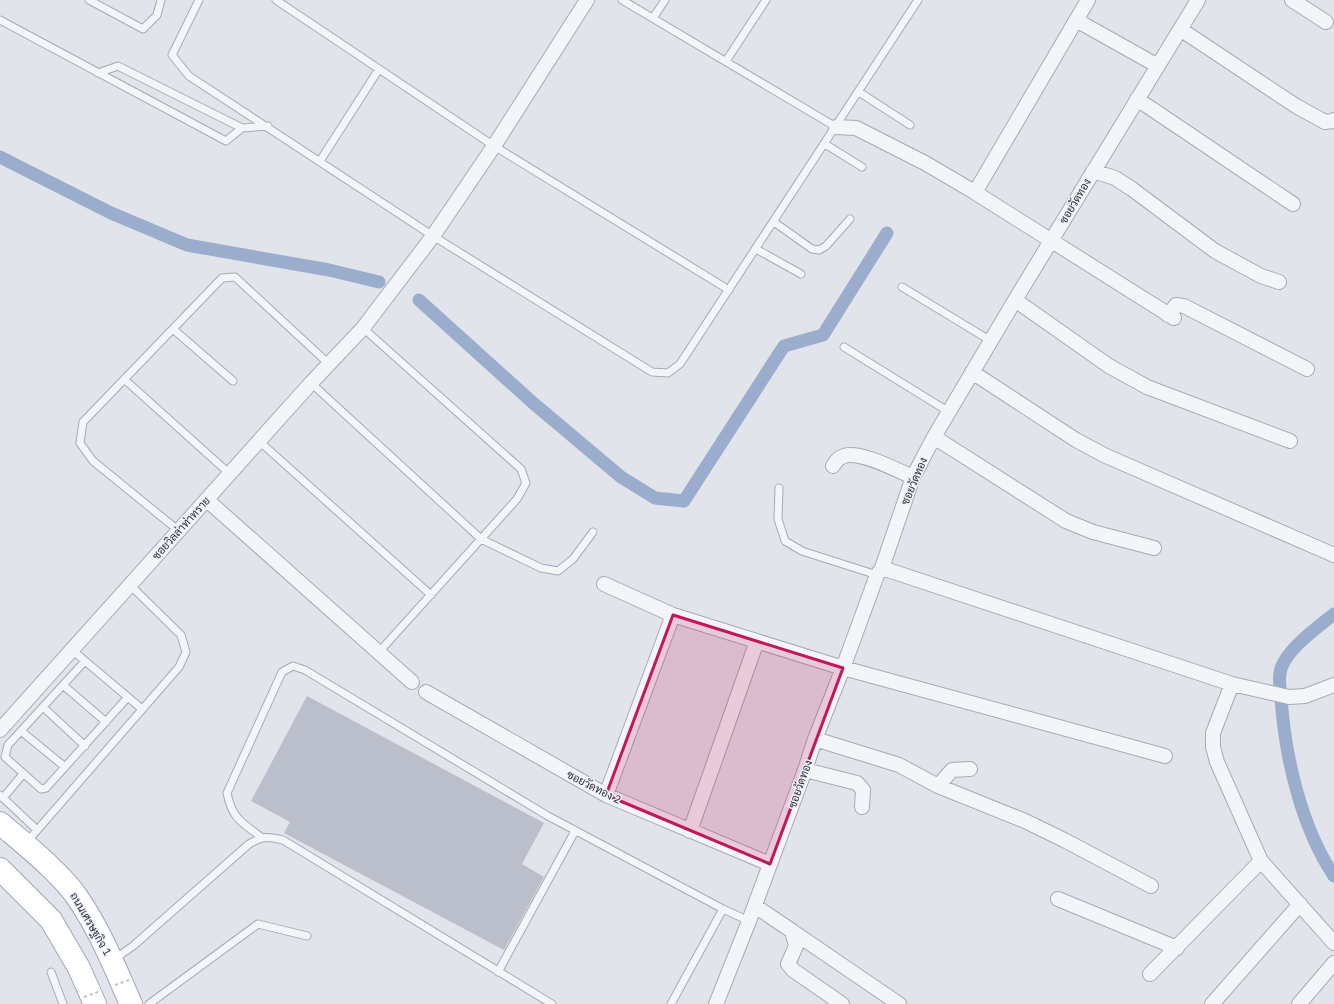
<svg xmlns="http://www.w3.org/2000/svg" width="1334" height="1004" viewBox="0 0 1334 1004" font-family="'IBM Plex Sans',Sarabun,sans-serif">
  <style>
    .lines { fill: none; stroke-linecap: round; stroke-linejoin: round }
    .canal { stroke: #9badcc; stroke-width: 13 }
    .building { fill: #bbbfcb }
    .service-casing { stroke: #a6aab5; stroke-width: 9 }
    .minor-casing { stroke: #a6aab5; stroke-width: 16 }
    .primary-casing { stroke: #a0a7b7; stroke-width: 24 }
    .service { stroke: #f4f5f9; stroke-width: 7 }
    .minor { stroke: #f4f5f9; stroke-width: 14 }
    .primary { stroke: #fff; stroke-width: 22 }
    .path-bridge { stroke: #bfc2ca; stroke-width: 2; stroke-dasharray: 3 3; stroke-linecap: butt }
    .marked { fill: #c2185b; fill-opacity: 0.2; stroke: #c2185b; stroke-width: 3; stroke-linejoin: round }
    .labels { text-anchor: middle; stroke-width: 3; stroke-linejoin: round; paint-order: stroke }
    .street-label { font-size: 11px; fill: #292f43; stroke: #f1f3f8 }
  </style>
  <rect width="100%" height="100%" fill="#e1e4eb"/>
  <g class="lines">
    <path class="canal" d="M0,157L111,213L187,245L329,270L379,282
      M419,300L532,402L621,477L655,498L684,501L784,346L823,335L887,233
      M1334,614C1319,626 1293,645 1284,662C1277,673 1280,686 1281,698C1285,756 1301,827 1334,876"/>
  </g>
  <path class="building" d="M307,696L544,823L522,864L544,877L504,950L284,833L290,822L251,801Z"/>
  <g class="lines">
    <g class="service-casing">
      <path id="service" d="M89,0L143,29L157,15L161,0
        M199,0L172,55L189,76L433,236L652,372L668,373L680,364L918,0
        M276,0L494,146L729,290
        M622,0L836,127
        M653,18L665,0
        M0,20L226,141L242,128L268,126
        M726,61L766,0
        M98,73L118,66L242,128
        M859,92L910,125
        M825,144L862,167
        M320,161L379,69
        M774,222L812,249L819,250L826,246L850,219
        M756,249L801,274
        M902,287L991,341
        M363,328L521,469L526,483L517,499L379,652
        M173,329L233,381
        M844,347L949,412
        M124,379L230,474
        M311,383L481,539L541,568L558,571L573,559L593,532
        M259,441L431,595
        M779,488L778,519L785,541L802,551L877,575
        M179,531L93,461L80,443L83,422L222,278L235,277L329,364
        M72,650L142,709
        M85,661L8,745L5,757L41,789L46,788L128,697
        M63,685L106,722
        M43,707L85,746
        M21,731L65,767
        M0,795L37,830
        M3,798L23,774
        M261,837C241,822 232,818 227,793L282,672L293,666L305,670L548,816L723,909L749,921
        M26,843L179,667L186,652L181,635L130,585
        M113,960L133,946L249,844C263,836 267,836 283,840L552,1004
        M51,972L63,1004
        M498,972L575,831
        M149,1004L258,924L307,936
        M671,1004L723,909"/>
    </g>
    <g class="minor-casing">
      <path id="minor" d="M1292,0L1326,22
        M1076,20L1158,66
        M1180,29L1296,106L1325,122L1333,121L1334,120
        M1137,99L1293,204
        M836,127L856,128L925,163L971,190L977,189L1088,0
        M1093,171L1115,178L1132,189L1215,251L1261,276L1279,282
        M971,190L1174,318
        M1015,300L1109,366L1147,387L1290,441
        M1168,315L1176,305L1184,306L1307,369
        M972,372L1076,440L1106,456L1334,555
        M934,437L1066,521L1093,532L1154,548
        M833,466C836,461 838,458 844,456C860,450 898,471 913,477
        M207,500L412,682
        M882,568L1232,684L1289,697L1305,696L1334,685
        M604,584L673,615L843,668L1165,756
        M1232,684L1213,733V747L1217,762L1261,861L1334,943
        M426,692L606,795L770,864
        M0,730L311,383L363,328L433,236L494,146L587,0
        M815,739L899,765L938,786L1025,821L1064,840L1151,886
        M805,770L857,783L863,790L862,807
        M938,786L952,770L970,769
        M606,795L673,615
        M690,831L757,641
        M1058,899L1177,948
        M755,906L792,931L796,946L788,964L793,970L842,1004
        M792,931L899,1004
        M1150,974L1261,861
        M716,1004L749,921L805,770L815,739L843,668L877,575L882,568L913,477L934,437L1015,300L1198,0
        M1212,1004L1300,904
        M1299,1004L1334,963"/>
    </g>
    <g class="primary-casing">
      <path id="primary" d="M0,823C23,843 61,873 77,897C100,930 115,968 131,1004
        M0,869L51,920L79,968L95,1004"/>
    </g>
    <use href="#service" class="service"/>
    <use href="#minor" class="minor"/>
    <use href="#primary" class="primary"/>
    <path class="path-bridge" d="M115,985L129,980
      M84,997L98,992"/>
  </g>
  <path class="marked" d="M673,615L843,668L770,864L606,795Z"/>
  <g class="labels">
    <g class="street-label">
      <text transform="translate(1075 201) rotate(-59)" y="4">ซอยวัดทอง</text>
      <text transform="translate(914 481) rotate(-67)" y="4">ซอยวัดทอง</text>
      <text transform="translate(181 528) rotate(-48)" y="4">ซอยวิลล่าท่าทราย</text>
      <text transform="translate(800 784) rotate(-70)" y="4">ซอยวัดทอง</text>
      <text transform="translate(594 787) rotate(27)" y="4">ซอยวัดทอง 2</text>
      <text transform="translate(91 924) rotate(60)" y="4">ถนนเศรษฐกิจ 1</text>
    </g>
  </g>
</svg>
